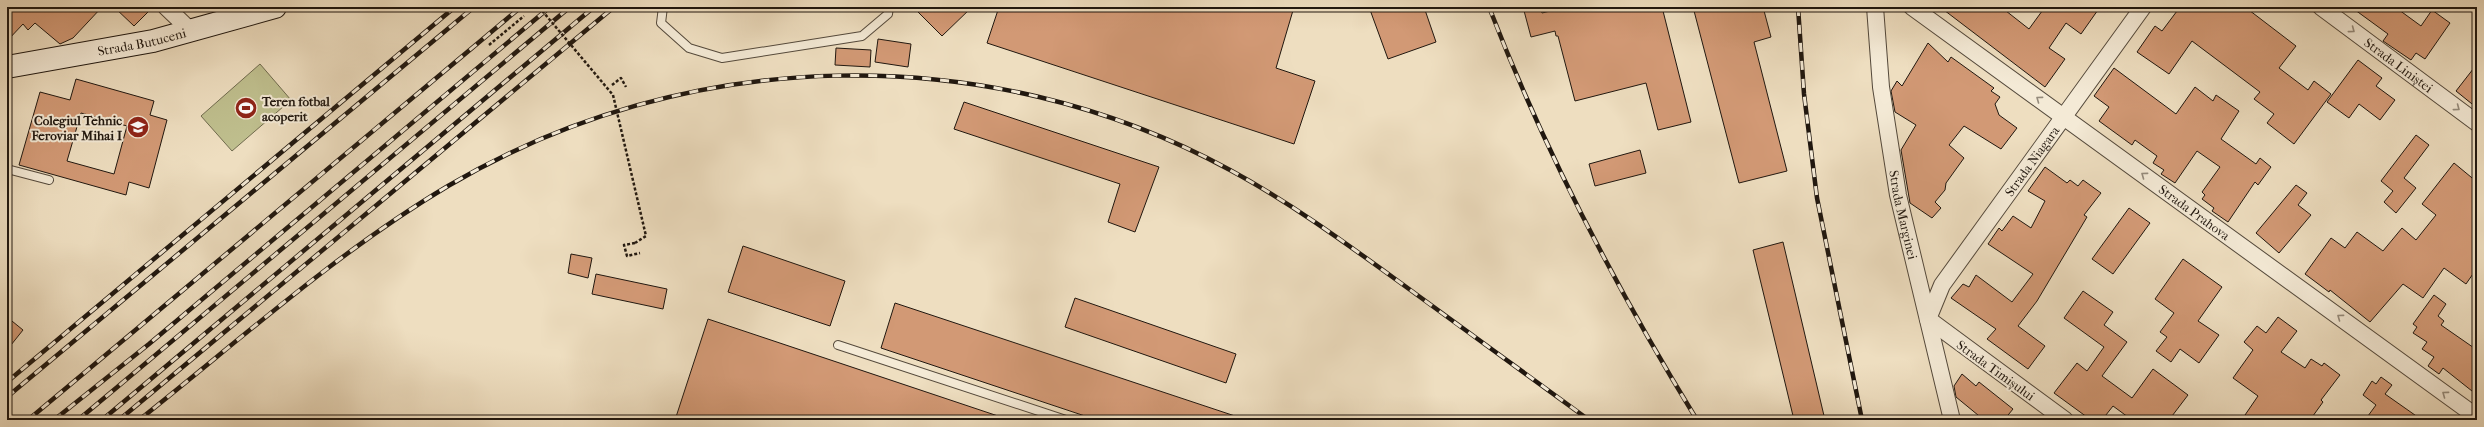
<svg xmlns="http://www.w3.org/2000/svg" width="2484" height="427" viewBox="0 0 2484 427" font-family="'IM FELL French Canon',serif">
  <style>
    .green { fill: #bfbf8e; stroke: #706b4e }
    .building { fill: #d29975; stroke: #20170f; fill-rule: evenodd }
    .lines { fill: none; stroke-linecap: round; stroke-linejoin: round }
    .lane-casing { stroke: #54493b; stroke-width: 10 }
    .street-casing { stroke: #54493b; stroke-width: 18 }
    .secondary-casing { stroke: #20170f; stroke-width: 24 }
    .path { stroke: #20170f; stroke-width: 2.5; stroke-dasharray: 3 2; stroke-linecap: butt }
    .lane { stroke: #f4ead6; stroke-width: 8 }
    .street { stroke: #f4ead6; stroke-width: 16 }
    .secondary { stroke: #f4ead6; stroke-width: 22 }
    .rail-casing { stroke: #20170f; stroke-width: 4.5 }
    .rail { stroke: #f4ead6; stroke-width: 3; stroke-dasharray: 9; stroke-linecap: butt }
    .path-bridge { stroke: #20170f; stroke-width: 2.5; stroke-dasharray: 3 2; stroke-linecap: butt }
    .oneway { stroke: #958b7c }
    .labels { text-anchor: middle; stroke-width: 4; stroke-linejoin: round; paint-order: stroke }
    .street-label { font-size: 13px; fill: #20170f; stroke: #f4ead6 }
    .poi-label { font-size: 13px; font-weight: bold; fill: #20170f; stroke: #f4ead6; text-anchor: start }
  </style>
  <rect width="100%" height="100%" fill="#eedec0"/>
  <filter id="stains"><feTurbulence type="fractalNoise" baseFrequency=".005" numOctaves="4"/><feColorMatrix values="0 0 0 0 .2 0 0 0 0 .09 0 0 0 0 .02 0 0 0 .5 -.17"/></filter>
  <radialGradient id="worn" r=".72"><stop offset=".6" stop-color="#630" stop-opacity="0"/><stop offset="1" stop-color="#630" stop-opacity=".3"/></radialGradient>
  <path class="green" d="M260,64L291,100L232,151L201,116Z"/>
  <path class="building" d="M7,7H102L73,38L60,44L35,23L28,30L23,24L7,41Z
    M114,7H153L134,26Z
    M913,7H972L942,36Z
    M999,7H1294L1276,68L1315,81L1294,144L987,43Z
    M1369,7H1424L1436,42L1388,59Z
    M1523,7H1540L1542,13L1566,7H1662L1691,122L1658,130L1646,83L1575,101L1558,36H1556L1555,31L1531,37Z
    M1693,7H1763L1771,37L1754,42L1787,171L1739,183Z
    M1940,7H2001L2029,29L2045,7H2100L2081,34L2066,23L2049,48L2065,59L2045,87Z
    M2180,7H2245L2296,46L2279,68L2308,90L2314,81L2331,94L2294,144L2267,123L2274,114L2254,99L2260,92L2192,41L2169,74L2137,52L2155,26L2162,31Z
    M2351,7H2395L2421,26L2432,10L2450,23L2425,59L2416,53L2411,60L2383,41L2388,34Z
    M878,39L911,44L908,67L875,62Z
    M1928,43L1948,62L1951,57L1994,88L1991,91L2000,97L1995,104L1999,115L2017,128L2001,149L1964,126L1949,145L1964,158L1946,183L1945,190L1935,202L1941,208L1932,218L1910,203L1901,150L1916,125L1895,112L1891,91L1897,81L1902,86Z
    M836,48L871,50L870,67L835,65Z
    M2358,60L2382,78L2376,86L2395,100L2380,120L2359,104L2349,118L2327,102Z
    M2477,64V108L2456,91Z
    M2114,68L2176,114L2195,87L2213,101L2216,95L2239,111L2221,139L2256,164L2260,158L2271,167L2258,185L2255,182L2228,222L2212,211L2214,208L2202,199L2205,195L2202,192L2220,167L2197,151L2175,183L2161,174L2164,170L2153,163L2157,156L2135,140L2132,145L2099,121L2109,107L2094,96Z
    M76,79L154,101L150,115L167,120L149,188L129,182L126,195L19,165L40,92L70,100ZM81,113L127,126L114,174L67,161Z
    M964,102L1159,167L1135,232L1108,222L1120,184L954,129Z
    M2416,135L2429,145L2404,178L2416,188L2396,213L2384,202L2393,191L2381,181Z
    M1640,150L1646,173L1595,186L1589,164Z
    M2454,163L2477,182V268L2466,284L2444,268L2423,298L2403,284L2370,322L2330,290L2329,292L2305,274L2331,238L2345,248L2357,232L2383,251L2402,228L2416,240L2436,215L2422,204Z
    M2045,167L2067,183L2070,180L2078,186L2083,180L2101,193L2084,215L2087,217L2037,301L2018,326L2045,346L2028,369L1987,339L1996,329L1951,298L1963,284L1969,287L1976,275L2012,302L2033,274L1988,244L1999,228L2002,231L2013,216L2031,228L2045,201L2028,191Z
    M2296,185L2307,193L2298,205L2311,215L2279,253L2256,233Z
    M2129,208L2150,223L2113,274L2092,259Z
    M1783,242L1825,420H1794L1753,250Z
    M743,246L845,281L830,326L728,292Z
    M571,254L592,258L588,278L568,273Z
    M2183,259L2222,287L2198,321L2219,335L2199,363L2180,349L2171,362L2156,351L2167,337L2160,332L2174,313L2155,299Z
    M596,274L667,289L663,309L592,294Z
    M2083,291L2113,312L2104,325L2127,342L2102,376L2132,398L2153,369L2188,395L2169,420H2132L2113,406L2102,420H2091L2054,393L2077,363L2087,371L2104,347L2064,318Z
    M2434,295L2446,304L2438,316L2444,321L2441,325L2477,350V395L2443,368L2439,374L2428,366L2434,357L2422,349L2427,342L2413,333L2417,327L2413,324Z
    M1075,298L1236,354L1226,383L1065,327Z
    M895,303L1238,417L1237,420H1097L881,348Z
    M7,317L23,330L7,350Z
    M2278,317L2297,331L2281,352L2305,368L2311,359L2322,366L2324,363L2340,375L2321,400L2323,402L2310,420H2254L2245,415L2258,396L2233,378L2253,350L2244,342L2257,326L2266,333Z
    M708,319L1001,417L1000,420H675Z
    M1962,374L1976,386L1979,382L2013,409L2004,420H1984L1956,397L1954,386Z
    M2381,377L2392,385L2385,394L2422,420H2365L2376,405L2363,395L2372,381L2376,384Z"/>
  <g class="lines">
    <g class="lane-casing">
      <path id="lane" d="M663,7L661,23L689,48L722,58L862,36L888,14L889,7
        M7,169L49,180
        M838,345L1066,420"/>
    </g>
    <g class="street-casing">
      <g id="street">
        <path d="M166,7L191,31"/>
        <path id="s1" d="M1875,7L1881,87L1898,195L1952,420"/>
        <path id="s2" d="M1912,7L2477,417"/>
        <path id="s3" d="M2321,7L2477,123"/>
        <path id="s4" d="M2065,420L1928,319L1942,285L2143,7"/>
      </g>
    </g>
    <g class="secondary-casing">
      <g id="secondary">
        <path id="s5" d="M7,67L153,41L275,7"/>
      </g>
    </g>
    <path class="path" d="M489,45L524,16
      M612,85L621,78L626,87
      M635,243L624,245L627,256L640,253"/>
    <use href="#lane" class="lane"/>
    <use href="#street" class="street"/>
    <use href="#secondary" class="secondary"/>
    <g class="rail-casing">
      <path id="rail" d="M1489,7C1545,152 1616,288 1697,420
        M1798,7L1804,94L1817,198L1862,420
        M7,382L455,7
        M7,397L474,7
        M28,420L521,7
        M54,420L149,344L550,7
        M78,420L570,7
        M102,420L594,7
        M119,420L614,7
        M139,420C240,340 337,252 448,186C686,45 988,38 1230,170C1293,204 1351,247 1409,289C1469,333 1529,376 1589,420"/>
    </g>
    <use href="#rail" class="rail"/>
    <path class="path-bridge" d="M539,7L613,95L646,236L635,243"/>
  </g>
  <defs><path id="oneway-chevron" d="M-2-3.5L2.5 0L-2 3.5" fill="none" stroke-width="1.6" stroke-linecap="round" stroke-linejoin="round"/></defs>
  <g class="oneway">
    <use href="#oneway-chevron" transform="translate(2352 30) rotate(37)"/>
    <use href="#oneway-chevron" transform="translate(2039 99) rotate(-144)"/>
    <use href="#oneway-chevron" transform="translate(2457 108) rotate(37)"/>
    <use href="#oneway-chevron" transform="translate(2144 175) rotate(-144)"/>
    <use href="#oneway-chevron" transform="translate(2340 317) rotate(-144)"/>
    <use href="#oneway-chevron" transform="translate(2445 394) rotate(-144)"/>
  </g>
  <defs>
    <g id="stadium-disc" transform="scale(1.15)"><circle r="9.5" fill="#8f2418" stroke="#f4ead6"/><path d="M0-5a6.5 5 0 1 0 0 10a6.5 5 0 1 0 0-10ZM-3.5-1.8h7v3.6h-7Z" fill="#fff"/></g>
    <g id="school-disc" transform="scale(1.15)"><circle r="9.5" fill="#8f2418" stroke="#f4ead6"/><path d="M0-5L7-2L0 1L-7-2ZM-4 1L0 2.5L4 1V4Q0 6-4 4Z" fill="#fff"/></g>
  </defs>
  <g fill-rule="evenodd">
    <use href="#stadium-disc" x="246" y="108"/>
    <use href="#school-disc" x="138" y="127"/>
  </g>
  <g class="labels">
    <g class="street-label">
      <text dy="5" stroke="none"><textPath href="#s5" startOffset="137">Strada Butuceni</textPath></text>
      <text dy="5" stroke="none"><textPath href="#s3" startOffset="97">Strada Liniștei</textPath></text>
      <text dy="5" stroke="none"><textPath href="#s4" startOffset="360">Strada Niagara</textPath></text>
      <text dy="5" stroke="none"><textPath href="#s2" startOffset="349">Strada Prahova</textPath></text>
      <text dy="5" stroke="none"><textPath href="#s1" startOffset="210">Strada Marginei</textPath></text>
      <text transform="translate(1996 370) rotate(36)" y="5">Strada Timișului</text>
    </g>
    <g class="poi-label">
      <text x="262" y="106">Teren fotbal<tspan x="262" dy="15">acoperit</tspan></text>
      <text x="122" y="125" text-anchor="end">Colegiul Tehnic<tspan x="122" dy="15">Feroviar Mihai I</tspan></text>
    </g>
  </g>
  <rect width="2484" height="427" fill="none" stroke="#eedec0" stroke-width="24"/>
  <rect x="8" y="8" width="2468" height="411" fill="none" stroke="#20170f" stroke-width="2"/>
  <rect x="12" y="12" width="2460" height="403" fill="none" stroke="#20170f"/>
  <rect width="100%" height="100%" filter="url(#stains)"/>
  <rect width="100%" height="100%" fill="url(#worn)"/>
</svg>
